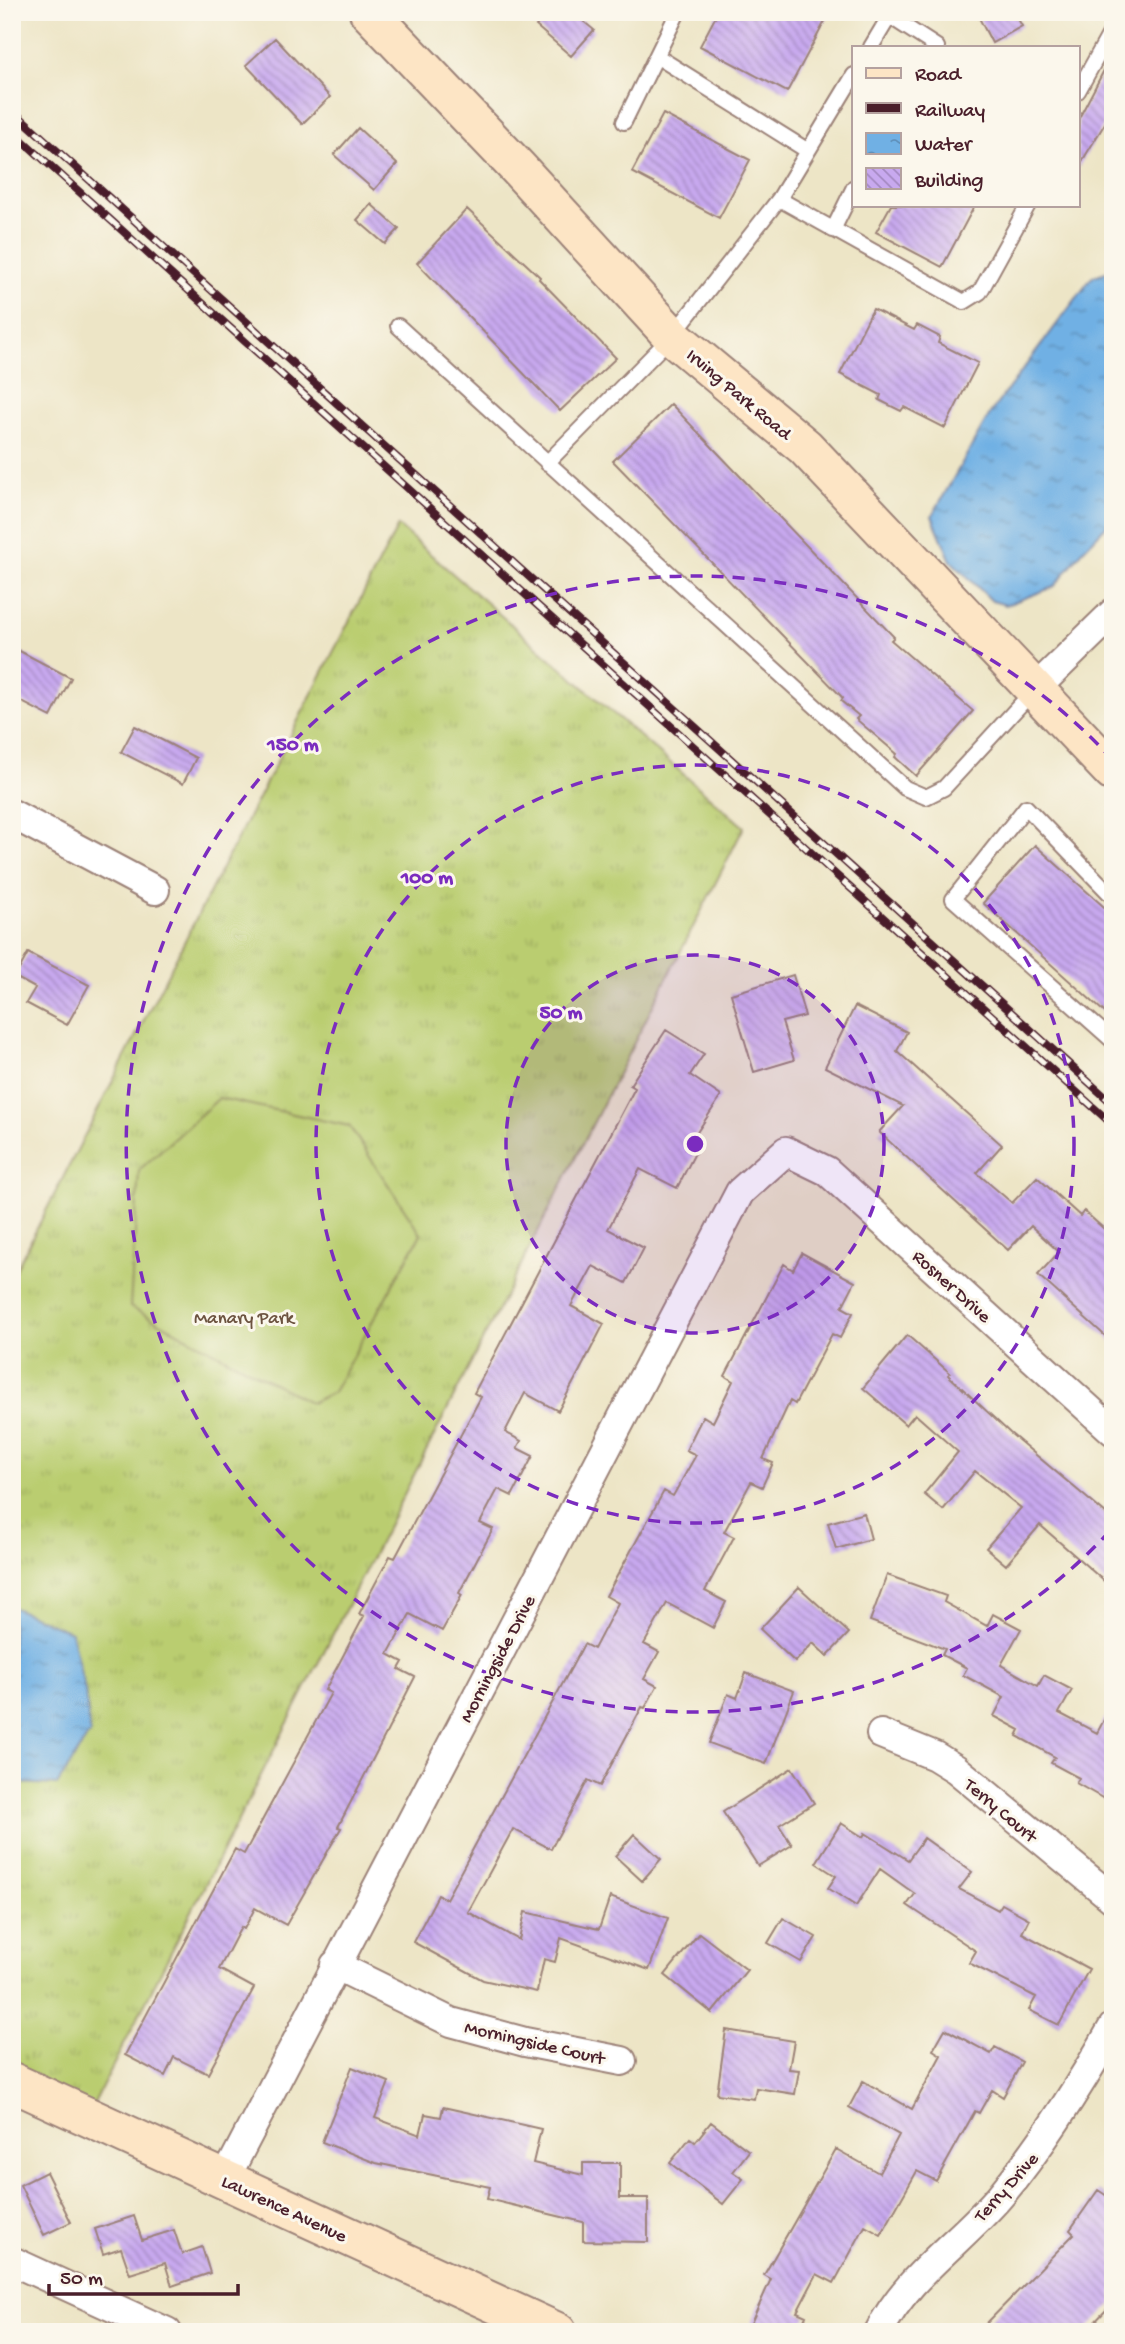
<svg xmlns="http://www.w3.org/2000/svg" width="1125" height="2344" viewBox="0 0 1125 2344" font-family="'Gochi Hand',sans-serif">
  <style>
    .grass { fill: url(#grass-tufts); stroke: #82764e; stroke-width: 2 }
    .pitch { fill: #bacd70; stroke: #82764e; stroke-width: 2 }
    .water { fill: url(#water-ripples); stroke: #5d6888; stroke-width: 2 }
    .building { fill: url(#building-back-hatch) }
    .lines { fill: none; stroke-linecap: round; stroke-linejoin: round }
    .lane-casing { stroke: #9c8278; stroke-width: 18 }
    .street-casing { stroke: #9c8278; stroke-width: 32 }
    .secondary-casing { stroke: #9c8278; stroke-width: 42 }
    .lane { stroke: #fff; stroke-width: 14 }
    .street { stroke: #fff; stroke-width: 28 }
    .secondary { stroke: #fde5c5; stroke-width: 38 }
    .rail-casing { stroke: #4a1f2b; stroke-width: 8 }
    .rail { stroke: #fbf7ec; stroke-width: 5; stroke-dasharray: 16; stroke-linecap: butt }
    .ring { fill: none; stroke: #7b2cbf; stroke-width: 3.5; stroke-dasharray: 12 9 }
    .labels { text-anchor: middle; stroke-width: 6; stroke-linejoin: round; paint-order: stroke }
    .street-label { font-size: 19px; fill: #4a1f2b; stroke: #fbf7ec }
    .park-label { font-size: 19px; fill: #6c5340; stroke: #fbf7ec }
    .centre { fill: #7b2cbf; stroke: #fbf7ec; stroke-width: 3.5 }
    .ring-label { font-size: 21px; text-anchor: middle; font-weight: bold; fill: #7b2cbf; stroke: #fbf7ec; stroke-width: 6; stroke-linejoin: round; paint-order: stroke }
  </style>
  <defs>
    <pattern id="grass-tufts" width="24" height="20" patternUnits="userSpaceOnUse" patternTransform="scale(1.75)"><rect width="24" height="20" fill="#bacd70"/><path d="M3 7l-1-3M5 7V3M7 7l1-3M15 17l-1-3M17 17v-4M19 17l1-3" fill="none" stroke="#a1b061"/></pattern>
    <pattern id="water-ripples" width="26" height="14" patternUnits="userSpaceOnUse" patternTransform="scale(1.75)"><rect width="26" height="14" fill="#70b0e4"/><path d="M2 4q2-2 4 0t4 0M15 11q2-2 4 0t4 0" fill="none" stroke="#5e8fb9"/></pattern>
    <pattern id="building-back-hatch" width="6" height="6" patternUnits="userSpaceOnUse" patternTransform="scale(1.75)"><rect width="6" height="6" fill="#c8a9ef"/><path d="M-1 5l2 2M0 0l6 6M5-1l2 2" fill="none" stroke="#a489c2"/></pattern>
  </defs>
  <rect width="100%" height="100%" fill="#fbf7ec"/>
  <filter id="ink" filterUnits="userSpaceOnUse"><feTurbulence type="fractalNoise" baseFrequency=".0143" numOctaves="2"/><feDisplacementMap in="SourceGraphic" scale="14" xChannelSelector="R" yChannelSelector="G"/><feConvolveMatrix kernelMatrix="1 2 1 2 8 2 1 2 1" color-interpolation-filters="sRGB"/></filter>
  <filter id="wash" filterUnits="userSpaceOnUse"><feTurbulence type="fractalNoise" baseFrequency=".00686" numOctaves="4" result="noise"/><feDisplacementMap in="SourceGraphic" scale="28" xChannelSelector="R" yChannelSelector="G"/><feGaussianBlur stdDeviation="1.57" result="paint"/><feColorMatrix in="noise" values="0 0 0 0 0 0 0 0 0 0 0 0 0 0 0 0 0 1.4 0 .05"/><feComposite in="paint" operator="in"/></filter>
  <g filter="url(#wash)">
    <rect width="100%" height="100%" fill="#ede5c6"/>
    <path class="grass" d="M398,526L744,827L91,2109L12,2070V1277Z"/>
    <path class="pitch" d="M219,1098L349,1126L421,1234L333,1392L311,1403L130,1307L139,1170Z"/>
    <path class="water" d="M1109,271L1113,273V519L1083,550L1054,587L1006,605L992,601L951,561L932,516L991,412L1093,276Z
      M12,1607L71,1632L85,1690L90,1733L57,1785L12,1783Z"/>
    <g id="blocks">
      <path class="building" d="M548,12H572L594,30L571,56L536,26Z
        M718,12H830L787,92L700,46Z
        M976,12H1014L1022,26L992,43Z
        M275,38L330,97L302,124L246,65Z
        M1113,53V110L1078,168V120Z
        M663,114L750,160L719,218L632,172Z
        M358,128L397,164L374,190L334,155Z
        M371,204L399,229L385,244L357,220Z
        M891,205H975L942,267L876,232Z
        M467,209L540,277L539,279L616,358L560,411L417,263Z
        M873,309L914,330L917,325L940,337L938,343L978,363L945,428L904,407L901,411L879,400L881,395L840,374Z
        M671,404L894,637L891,640L973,711L916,776L895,757L897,754L856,719L859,716L841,701L843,698L613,461Z
        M12,647L71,678L51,717L12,697Z
        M135,726L196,758L183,784L121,752Z
        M1035,845L1113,915V1020L983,903Z
        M28,953L89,985L67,1025L26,1003L35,988L15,977Z
        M793,975L805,1016L782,1022L794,1060L754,1072L731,994Z
        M855,1006L907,1032L897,1051L1002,1145L977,1173L1012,1203L1037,1177L1080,1216L1084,1211L1113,1237V1343L1038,1275L1059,1252L1031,1226L1008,1250L879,1132L903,1106L825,1067Z
        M666,1030L704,1054L690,1075L721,1096L686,1149L695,1153L677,1188L640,1169L608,1229L644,1248L626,1283L593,1266L571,1306L604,1324L578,1374L558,1411L525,1393L505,1432L521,1441L517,1448L533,1456L512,1496L498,1489L480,1523L493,1529L459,1593L462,1595L442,1631L410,1614L388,1654L403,1662L399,1669L415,1677L338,1827L341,1828L286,1925L255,1908L244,1929L241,1927L219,1969L254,1988L208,2074L174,2057L165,2076L125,2055L235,1849L244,1854L331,1693L325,1690L364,1616L359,1614L390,1556L395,1558L481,1397L474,1393L635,1088L630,1085Z
        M802,1253L855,1282L842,1307L853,1313L840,1338L832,1334L795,1404L790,1401L763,1459L773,1463L762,1487L751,1482L724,1532L734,1537L705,1591L726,1602L713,1628L667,1603L644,1644L659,1652L644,1679L657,1686L645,1708L642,1707L600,1786L588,1780L551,1849L513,1829L468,1912L519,1940L525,1912L599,1929L610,1897L668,1918L649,1970L561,1938L555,1962L544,1959L537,1992L483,1980L413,1942L438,1895L446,1899L584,1644L594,1649L618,1603L606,1596L664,1491L673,1496L696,1455L686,1450L703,1416L713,1422L733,1381L725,1376L784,1264L793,1270Z
        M907,1335L950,1373L948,1375L1010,1433L1113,1520V1589L1040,1525L1006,1565L986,1548L1021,1508L975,1471L943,1510L924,1494L958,1452L915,1414L906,1425L863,1388Z
        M864,1513L871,1539L836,1549L828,1523Z
        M887,1575L946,1596L944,1602L987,1626L993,1614L1021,1629L1001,1665L1038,1686L1044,1675L1072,1690L1059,1713L1097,1733L1113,1703V1804L1076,1783L1079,1778L1051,1763L1055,1757L1017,1736L1020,1730L994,1716L1004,1697L963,1675L967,1668L942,1655L945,1649L870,1621Z
        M799,1587L849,1633L827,1656L813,1643L795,1662L760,1629Z
        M746,1673L794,1691L766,1764L709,1743L728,1694L737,1698Z
        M792,1768L814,1803L779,1825L792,1845L758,1866L723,1812Z
        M841,1823L863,1837L865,1833L908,1860L924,1838L972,1872L959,1889L998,1910L1002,1904L1029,1919L1022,1933L1089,1969L1059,2025L1029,2010L1036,1997L969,1963L976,1951L907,1905L915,1894L880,1869L856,1906L828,1888L836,1876L816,1863Z
        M634,1834L661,1859L642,1881L615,1856Z
        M783,1918L816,1937L801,1962L768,1943Z
        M699,1933L747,1970L712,2013L665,1975Z
        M945,2029L991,2054L995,2047L1022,2062L1003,2097L992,2090L979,2113L975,2111L936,2181L917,2171L881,2235L865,2226L834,2283L817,2274L797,2312L806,2316L799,2332H747L771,2279L764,2275L836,2149L879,2173L899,2135L849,2107L863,2081L912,2109L941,2055L933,2050Z
        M726,2030L794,2041L789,2069L799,2070L795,2094L756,2088L754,2099L717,2094Z
        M352,2067L389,2082L375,2118L420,2135L425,2114L441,2117L443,2107L541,2129L533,2163L583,2175V2163H620V2198H648V2242L583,2241V2222L487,2199L490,2187L376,2163L322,2142Z
        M711,2122L749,2151L733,2172L743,2179L723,2204L670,2163L690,2138L695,2142Z
        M46,2172L71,2222L44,2235L20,2185Z
        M1098,2190L1113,2200V2303L1085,2332H978L1074,2234L1070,2230Z
        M134,2216L142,2240L174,2230L182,2254L202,2247L210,2273L172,2286L165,2263L130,2274L121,2248L103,2254L95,2229Z"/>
    </g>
  </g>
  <g filter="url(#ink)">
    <use href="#blocks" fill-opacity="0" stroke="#9c8278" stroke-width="2"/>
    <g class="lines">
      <g class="lane-casing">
        <path id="lane" d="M883,12L937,47
          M871,47L889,17
          M658,57L808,151
          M1078,91L1113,28
          M624,122L678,12
          M779,199L964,302L980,292L1028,205
          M833,230L854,187
          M398,326L905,788L926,797L944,788L1033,691
          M547,463L672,336L779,199L854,75
          M1113,897L1026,807L953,899L1113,1041"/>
      </g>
      <g class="street-casing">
        <path id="street" d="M1034,690L1113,613
          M12,814L155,890
          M881,1734L935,1756L956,1769L1113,1899
          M335,1965L451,2022L525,2042L622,2061
          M225,2179L740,1192L786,1151L827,1171L1113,1431
          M12,2261L167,2332
          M879,2332C906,2276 961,2242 1000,2196C1044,2143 1079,2087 1113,2027"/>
      </g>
      <g class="secondary-casing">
        <path id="secondary" d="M369,12L518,168L672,336L805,447L1113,772
          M12,2082L557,2332"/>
      </g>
      <use href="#lane" class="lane"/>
      <use href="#street" class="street"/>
      <use href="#secondary" class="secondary"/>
      <g class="rail-casing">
        <path id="rail" d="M12,110L1113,1104
          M12,131L1113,1125"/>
      </g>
      <use href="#rail" class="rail"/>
    </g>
  </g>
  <circle cx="695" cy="1144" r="189" fill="#7b2cbf" fill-opacity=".12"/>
  <g class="ring">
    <circle cx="695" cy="1144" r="189"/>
    <circle cx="695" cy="1144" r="379"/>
    <path d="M1110 1531A568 568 0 1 1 1110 757"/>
  </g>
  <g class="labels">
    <g class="street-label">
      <text transform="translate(740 393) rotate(40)" y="7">Irving Park Road</text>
      <text transform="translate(953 1285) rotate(42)" y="7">Rosner Drive</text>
      <text transform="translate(496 1658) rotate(-62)" y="7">Morningside Drive</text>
      <text transform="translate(1002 1809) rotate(40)" y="7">Terry Court</text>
      <text transform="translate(535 2041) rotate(13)" y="7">Morningside Court</text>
      <text transform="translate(1005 2186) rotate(-48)" y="7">Terry Drive</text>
      <text transform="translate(285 2207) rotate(25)" y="7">Lawrence Avenue</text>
    </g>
    <g class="park-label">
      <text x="244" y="1323">Manary Park</text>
    </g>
  </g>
  <circle cx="695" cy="1144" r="10" class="centre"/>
  <g class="ring-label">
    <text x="293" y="750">150 m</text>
    <text x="427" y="883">100 m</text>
    <text x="561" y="1018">50 m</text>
  </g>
  <rect width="1125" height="2344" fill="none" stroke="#fbf7ec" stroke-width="42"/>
  <rect x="852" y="46" width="228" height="161" fill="#fbf7ec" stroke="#b4a19f" stroke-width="2"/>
  <rect x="866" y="68" width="35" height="10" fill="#fde5c5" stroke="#b4a19f" stroke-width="2"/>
  <text x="915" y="80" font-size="21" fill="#4a1f2b">Road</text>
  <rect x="866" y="103" width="35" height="10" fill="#4a1f2b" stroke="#b4a19f" stroke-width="2"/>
  <text x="915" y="116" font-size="21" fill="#4a1f2b">Railway</text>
  <rect x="866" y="133" width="35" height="21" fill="url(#water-ripples)" stroke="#b4a19f" stroke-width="2"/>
  <text x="915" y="150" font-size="21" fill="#4a1f2b">Water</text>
  <rect x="866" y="168" width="35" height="21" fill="url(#building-back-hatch)" stroke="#b4a19f" stroke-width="2"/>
  <text x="915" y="186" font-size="21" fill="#4a1f2b">Building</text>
  <path d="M49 2284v10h189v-10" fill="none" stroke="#4a1f2b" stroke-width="3.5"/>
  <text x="60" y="2284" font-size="21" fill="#4a1f2b" stroke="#fbf7ec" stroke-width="5" paint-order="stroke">50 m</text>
</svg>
